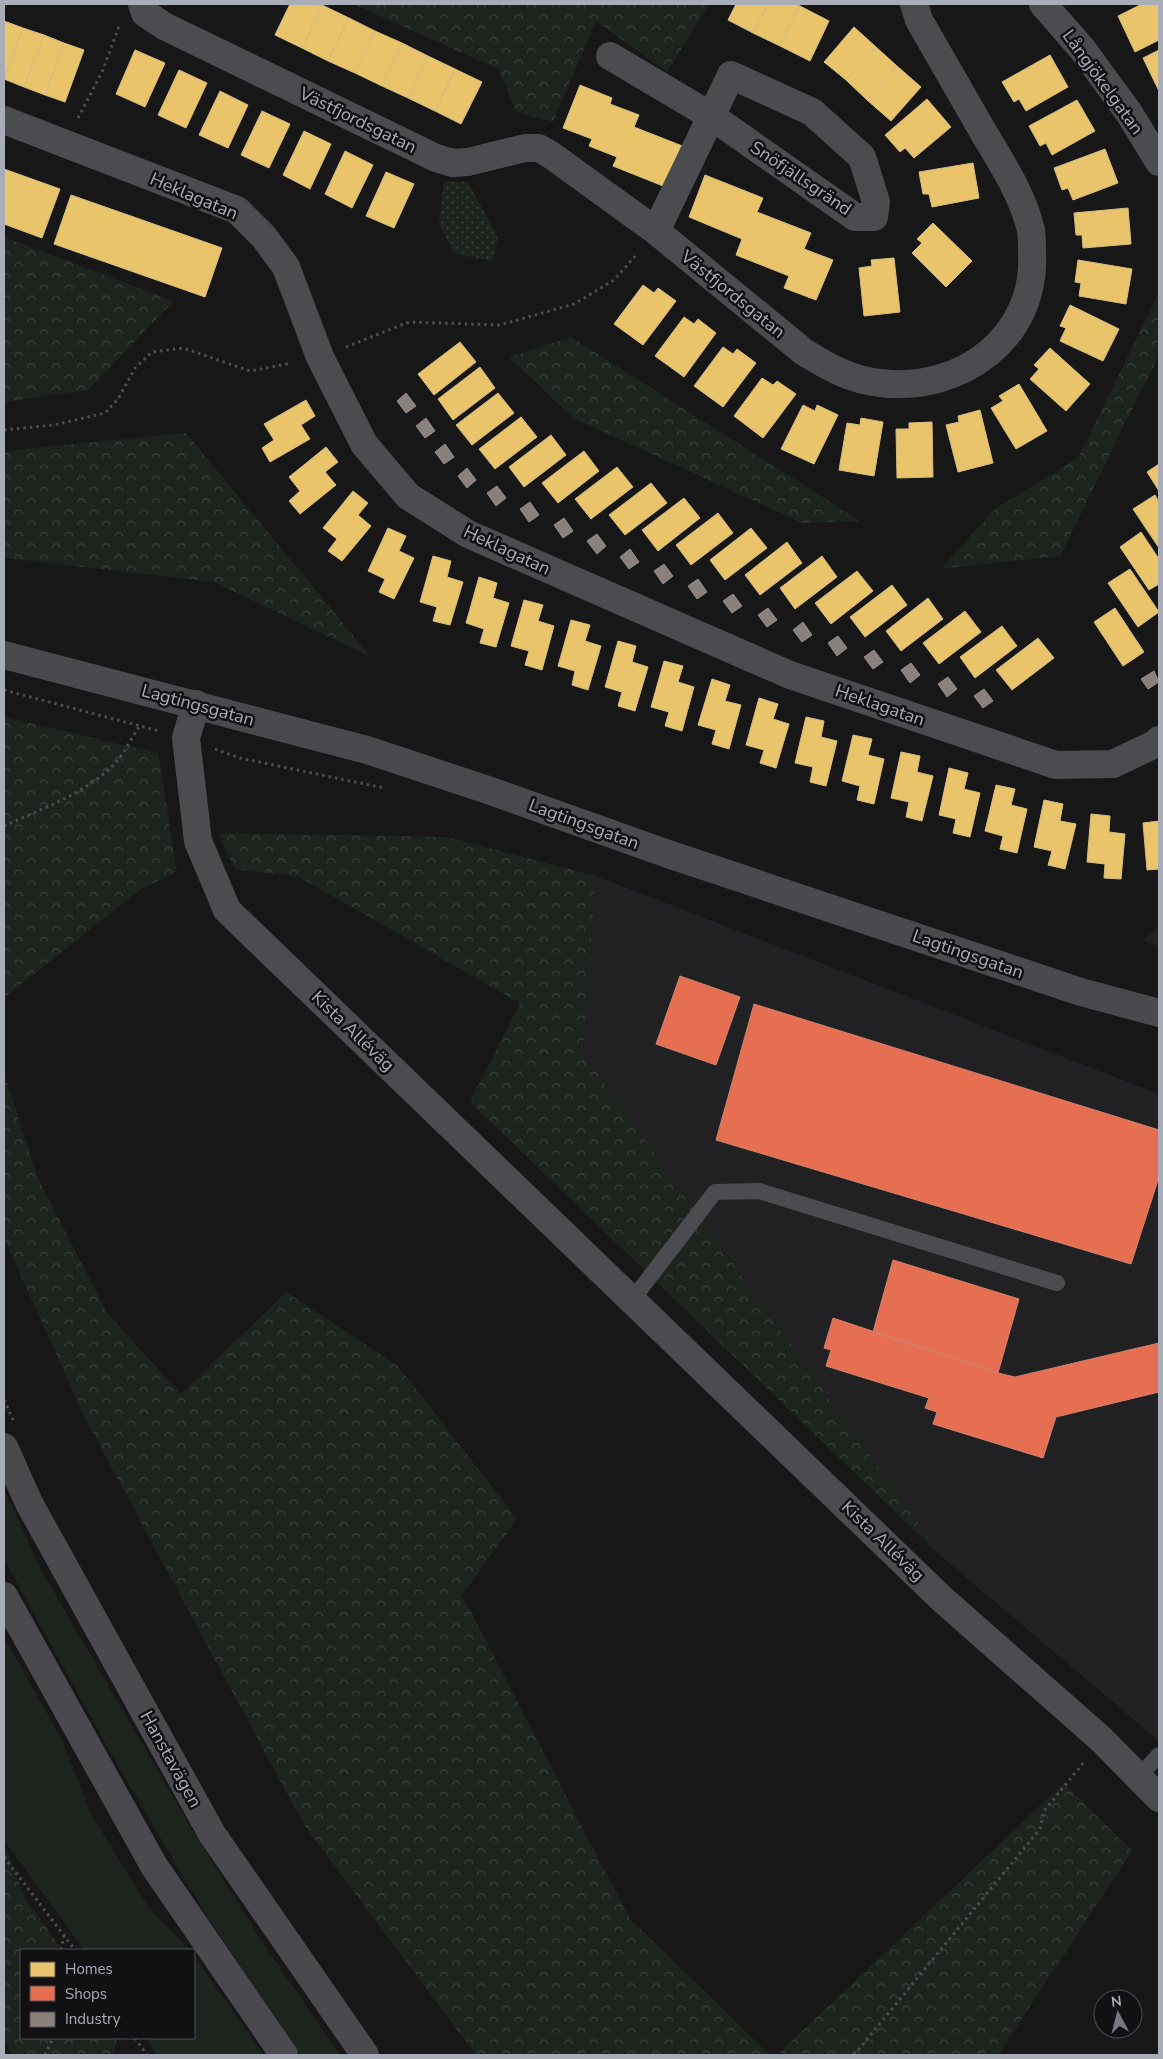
<svg xmlns="http://www.w3.org/2000/svg" width="1163" height="2059" viewBox="0 0 1163 2059" font-family="'Nunito Sans',sans-serif">
  <style>
    .built { fill: #212123 }
    .grass { fill: #1d241e }
    .forest { fill: url(#forest-crowns) }
    .park { fill: url(#park-dots) }
    .homes { fill: #e9c46a; stroke: #d6bd81 }
    .shops { fill: #e76f51; stroke: #d48270 }
    .industry { fill: #8a817c; stroke: #938e8e }
    .lines { fill: none; stroke-linecap: round; stroke-linejoin: round }
    .path { stroke: #4d4e52; stroke-width: 3; stroke-dasharray: 2.5 4; stroke-linecap: butt }
    .lane { stroke: #4b4c50; stroke-width: 16 }
    .street { stroke: #4b4c50; stroke-width: 28 }
    .secondary { stroke: #4a4a4e; stroke-width: 28 }
    .labels { text-anchor: middle; stroke-width: 5; stroke-linejoin: round; paint-order: stroke }
    .street-label { font-size: 18px; fill: #a8adb8; stroke: #111113 }
  </style>
  <defs>
    <pattern id="forest-crowns" width="20" height="18" patternUnits="userSpaceOnUse" patternTransform="scale(1.25)"><rect width="20" height="18" fill="#1d241e"/><path d="M2 6a3 3 0 1 1 6 0M12 15a3 3 0 1 1 6 0" fill="none" stroke="#3b413d"/></pattern>
    <pattern id="park-dots" width="8" height="8" patternUnits="userSpaceOnUse" patternTransform="scale(1.25)"><rect width="8" height="8" fill="#1d241e"/><path d="M2 2h.1M6 6h.1" fill="none" stroke="#3b413d" stroke-width="1.8" stroke-linecap="round"/></pattern>
  </defs>
  <rect width="100%" height="100%" fill="#171717"/>
  <path class="built" d="M596,876L1159,1094V1741L943,1558L583,1053Z
    M1159,927V947L1143,940Z"/>
  <path class="grass" d="M4,1489L43,1573L193,1831L263,1943L340,2055H300L207,1916L118,1766L25,1598L4,1558Z
    M4,1637L62,1740L92,1816L151,1911L190,1950H84L4,1840Z
    M194,1956L264,2055H157L145,2038H194Z"/>
  <path class="forest" d="M353,4H709L667,72L596,21L553,122L517,112L498,69Z
    M4,237L174,301L88,390L4,402Z
    M1159,293V355L1060,556L941,569L995,509L1078,458Z
    M571,337L860,521L802,523L573,418L509,357Z
    M186,433L371,657L214,582L4,558V451Z
    M4,717L158,753L177,872L141,889L4,998Z
    M219,833L447,837L596,876L583,1053L943,1558L470,1102L520,1003L299,877L234,869Z
    M4,1073L38,1178L107,1313L181,1394L286,1292L398,1366L517,1519L462,1595L630,1919L770,2055H476L304,1825L86,1420L4,1238Z
    M1064,1783L1132,1851L998,2055H777Z
    M4,1845L26,1899L62,1950H21V2038H117L113,2055H11L4,2035Z"/>
  <path class="park" d="M444,181L468,182L498,238L493,261L454,254L439,223Z"/>
  <path class="homes" d="M290,4L322,5L302,48L275,35Z
    M736,4H768L753,33L728,20Z
    M768,4H795L800,6L780,46L753,33Z
    M1142,4H1159V40L1135,52L1118,16Z
    M322,5L349,18L328,61L302,48Z
    M800,6L829,21L810,61L780,46Z
    M349,18L375,31L355,73L328,61Z
    M4,21L23,28L4,79Z
    M854,27L876,47L846,80L824,62Z
    M23,28L44,35L24,87L4,79Z
    M375,31L402,43L382,86L355,73Z
    M44,35L64,43L45,95L24,87Z
    M64,43L84,50L65,102L45,95Z
    M402,43L428,56L408,98L382,86Z
    M876,47L897,66L867,100L846,80Z
    M135,50L165,63L145,107L116,94Z
    M1159,50V91L1143,58Z
    M1050,55L1068,87L1026,111L1019,99L1014,102L1002,82Z
    M428,56L455,69L435,111L408,98Z
    M897,66L921,87L891,121L867,100Z
    M455,69L482,82L461,124L435,111Z
    M179,70L207,83L186,128L158,115Z
    M580,85L612,98L610,104L639,115L634,127L685,147L668,188L613,166L617,157L589,146L592,139L563,128Z
    M220,91L248,105L228,148L199,135Z
    M927,99L951,127L914,158L905,148L900,152L885,135Z
    M1077,100L1095,131L1052,155L1046,143L1040,146L1029,126Z
    M262,111L290,124L269,168L241,155Z
    M304,131L331,144L310,189L283,175Z
    M1105,149L1118,183L1073,200L1068,188L1062,190L1054,168Z
    M345,151L373,165L352,208L325,194Z
    M973,163L979,198L932,207L929,194H923L919,172Z
    M4,169L60,189L42,238L4,224Z
    M386,172L414,184L394,228L366,216Z
    M705,175L763,198L757,212L811,233L804,249L833,260L816,300L784,288L789,276L736,255L742,239L689,217Z
    M71,195L222,248L205,297L54,244Z
    M1128,208L1131,244L1083,248L1082,235H1076L1074,213Z
    M933,223L972,261L946,287L912,253L922,243L917,239Z
    M894,258L900,312L864,316L859,268L872,266L871,260Z
    M1078,260L1132,269L1126,304L1079,296L1081,283L1075,282Z
    M643,285L654,293L658,288L676,301L643,345L614,324Z
    M1070,305L1119,329L1103,361L1060,341L1066,328L1060,326Z
    M684,317L694,324L698,319L716,333L684,377L655,356Z
    M460,342L476,362L434,395L418,374Z
    M723,347L733,354L737,349L756,363L723,407L694,386Z
    M1050,348L1090,384L1066,411L1030,379L1039,369L1034,365Z
    M480,367L495,388L453,420L438,399Z
    M762,378L773,385L777,381L796,394L763,438L734,416Z
    M1019,384L1047,431L1016,449L991,408L1003,401L999,396Z
    M498,393L514,413L472,445L456,425Z
    M306,400L315,416L301,425L310,439L270,462L262,448L274,440L264,424Z
    M803,405L815,411L817,405L838,415L814,464L781,449Z
    M980,410L993,463L958,472L946,425L959,422L958,416Z
    M521,417L537,437L495,469L479,449Z
    M861,418L883,422L874,476L839,470L847,423L860,425Z
    M932,422L933,477L897,478L896,429H909V423Z
    M551,435L566,455L524,487L509,467Z
    M326,447L338,462L325,472L336,485L300,514L289,501L300,491L289,477Z
    M584,451L599,471L558,503L542,483Z
    M1159,464V491L1147,472Z
    M617,467L633,487L591,519L575,499Z
    M651,483L667,503L625,535L609,515Z
    M353,491L368,503L358,515L371,526L342,561L328,551L337,539L323,528Z
    M1155,495L1159,502V548L1133,509Z
    M684,498L700,518L658,551L642,530Z
    M718,513L733,533L691,565L676,545Z
    M388,528L406,536L399,551L414,558L394,599L379,592L385,579L368,571Z
    M751,528L767,548L725,580L710,560Z
    M1141,532L1159,559V584L1149,590L1120,547Z
    M787,542L802,563L760,595L745,575Z
    M433,556L451,561L447,577L463,582L450,625L433,621L437,607L420,602Z
    M822,556L837,577L795,609L780,588Z
    M1130,569L1159,612L1138,627L1108,583Z
    M857,571L873,591L831,624L815,603Z
    M479,577L497,583L493,598L509,603L496,647L480,643L484,629L466,623Z
    M892,585L907,605L865,637L850,617Z
    M928,598L943,619L901,651L886,631Z
    M524,600L543,605L538,621L554,626L542,670L525,665L529,651L511,646Z
    M1115,608L1144,652L1123,666L1094,622Z
    M965,611L981,632L939,664L923,643Z
    M571,620L590,625L585,641L601,646L588,690L572,685L575,671L558,666Z
    M1002,626L1017,646L975,678L960,657Z
    M1038,638L1054,658L1012,690L996,670Z
    M618,641L636,646L632,662L648,667L635,711L618,706L622,692L605,687Z
    M664,661L683,666L678,682L694,687L682,731L665,726L669,712L651,707Z
    M712,679L730,685L725,701L741,705L729,749L712,744L716,730L698,725Z
    M759,698L778,704L773,719L789,724L776,768L760,763L764,750L746,745Z
    M806,717L824,721L821,737L837,741L826,786L810,782L813,767L795,763Z
    M853,735L872,739L868,755L884,759L874,804L857,800L860,786L842,781Z
    M901,752L920,756L917,772L933,776L922,821L906,817L909,802L891,798Z
    M949,768L968,773L964,789L980,793L970,837L953,833L956,819L939,815Z
    M996,785L1015,789L1011,805L1027,809L1017,853L1000,849L1003,836L985,831Z
    M1044,800L1063,804L1060,821L1076,824L1065,869L1048,865L1052,851L1034,847Z
    M1091,814L1110,816L1109,832L1125,834L1121,879L1104,878L1105,864L1087,862Z
    M1159,821V869L1147,870L1143,823Z"/>
  <path class="shops" d="M680,976L740,997L716,1065L656,1044Z
    M754,1004L1159,1130V1177L1131,1264L716,1140Z
    M893,1260L1019,1299L998,1373L873,1332Z
    M833,1318L998,1373L1015,1377L1159,1343V1392L1056,1417L1043,1458L933,1424L937,1412L925,1408L929,1398L826,1366L831,1350L824,1348Z"/>
  <path class="industry" d="M406,393L416,406L406,413L397,401Z
    M426,418L435,431L425,438L416,426Z
    M445,444L454,457L444,464L435,452Z
    M467,468L476,480L467,488L458,476Z
    M497,486L506,498L496,506L487,493Z
    M530,502L539,515L529,522L520,509Z
    M564,518L573,531L563,538L554,525Z
    M597,534L606,546L597,554L587,541Z
    M630,549L639,562L629,569L620,557Z
    M664,564L673,576L663,584L654,571Z
    M698,579L707,592L697,599L688,586Z
    M733,594L742,606L732,613L723,601Z
    M768,608L777,620L767,627L758,615Z
    M803,622L812,635L802,642L793,630Z
    M838,636L847,648L837,656L828,643Z
    M874,650L883,662L873,669L864,657Z
    M911,663L920,675L910,683L901,670Z
    M1154,671L1159,682L1148,689L1141,679Z
    M948,677L957,689L947,697L938,684Z
    M984,689L993,701L983,708L974,696Z"/>
  <g class="lines">
    <path class="path" d="M78,118L102,72L120,24
      M346,347L409,322L500,325L574,304L614,280L638,253
      M4,430L54,425L105,413L118,399L135,368L152,352L183,348L250,371L292,363
      M4,690L159,731
      M215,749L240,758L384,788
      M4,826C43,808 89,793 118,760C126,750 132,737 139,727
      M4,1400L13,1420
      M4,1857L75,1950
      M61,1950L64,1935
      M135,2038L147,2055
      M45,2055L53,2038
      M854,2055L1040,1829L1044,1811L1084,1762"/>
    <path class="lane" d="M632,1300L715,1192L759,1191L1057,1283
      M1139,1776L1159,1755"/>
    <path class="street" d="M142,4L145,13L164,26L436,158L453,163L468,162L525,148H539L551,155L656,231L804,352C828,367 851,380 880,383C961,393 1037,337 1032,253C1032,245 1032,237 1031,230C1023,196 1003,165 985,135C963,97 941,59 919,20L914,4
      M1043,4L1083,50L1129,113L1159,162
      M610,56L711,116L855,217H874L876,202L862,157L812,112L731,75L656,231
      M4,120L237,210L264,237L286,267L320,357L364,444L408,496L468,534L790,675L1056,765L1113,764L1157,743L1159,740
      M196,704L186,738L198,841L227,910L942,1599L1102,1740L1159,1798"/>
    <path class="secondary" d="M4,655L367,750L485,789L668,854L1081,992L1159,1013
      M4,1447L29,1503L212,1834L365,2055
      M4,1596L154,1866L284,2055"/>
  </g>
  <g class="labels">
    <g class="street-label">
      <text transform="translate(1103 82) rotate(54)" y="6">Långjökelgatan</text>
      <text transform="translate(358 120) rotate(26)" y="6">Västfjordsgatan</text>
      <text transform="translate(801 178) rotate(34)" y="6">Snöfjällsgränd</text>
      <text transform="translate(194 196) rotate(23)" y="6">Heklagatan</text>
      <text transform="translate(733 294) rotate(39)" y="6">Västfjordsgatan</text>
      <text transform="translate(507 550) rotate(25)" y="6">Heklagatan</text>
      <text transform="translate(198 705) rotate(15)" y="6">Lagtingsgatan</text>
      <text transform="translate(880 705) rotate(19)" y="6">Heklagatan</text>
      <text transform="translate(584 824) rotate(20)" y="6">Lagtingsgatan</text>
      <text transform="translate(968 954) rotate(19)" y="6">Lagtingsgatan</text>
      <text transform="translate(353 1031) rotate(44)" y="6">Kista Alléväg</text>
      <text transform="translate(883 1541) rotate(44)" y="6">Kista Alléväg</text>
      <text transform="translate(171 1759) rotate(61)" y="6">Hanstavägen</text>
    </g>
  </g>
  <rect width="1163" height="2059" fill="none" stroke="#a8adb8" stroke-width="10"/>
  <rect x="20" y="1949" width="175" height="90" fill="#111113" stroke="#4d4f55"/>
  <rect x="30" y="1962" width="25" height="15" fill="#e9c46a" stroke="#4d4f55"/>
  <text x="65" y="1974" font-size="15" fill="#a8adb8">Homes</text>
  <rect x="30" y="1986" width="25" height="15" fill="#e76f51" stroke="#4d4f55"/>
  <text x="65" y="1999" font-size="15" fill="#a8adb8">Shops</text>
  <rect x="30" y="2012" width="25" height="15" fill="#8a817c" stroke="#4d4f55"/>
  <text x="65" y="2024" font-size="15" fill="#a8adb8">Industry</text>
  <g transform="translate(1118 2014) rotate(353)"><circle r="24" fill="#111113" stroke="#4d4f55"/>
  <path d="M0-4L9 19L0 12L-9 19Z" fill="#757880"/>
  <text y="-8" font-size="14" font-weight="bold" text-anchor="middle" fill="#a8adb8">N</text>
  </g>
</svg>
